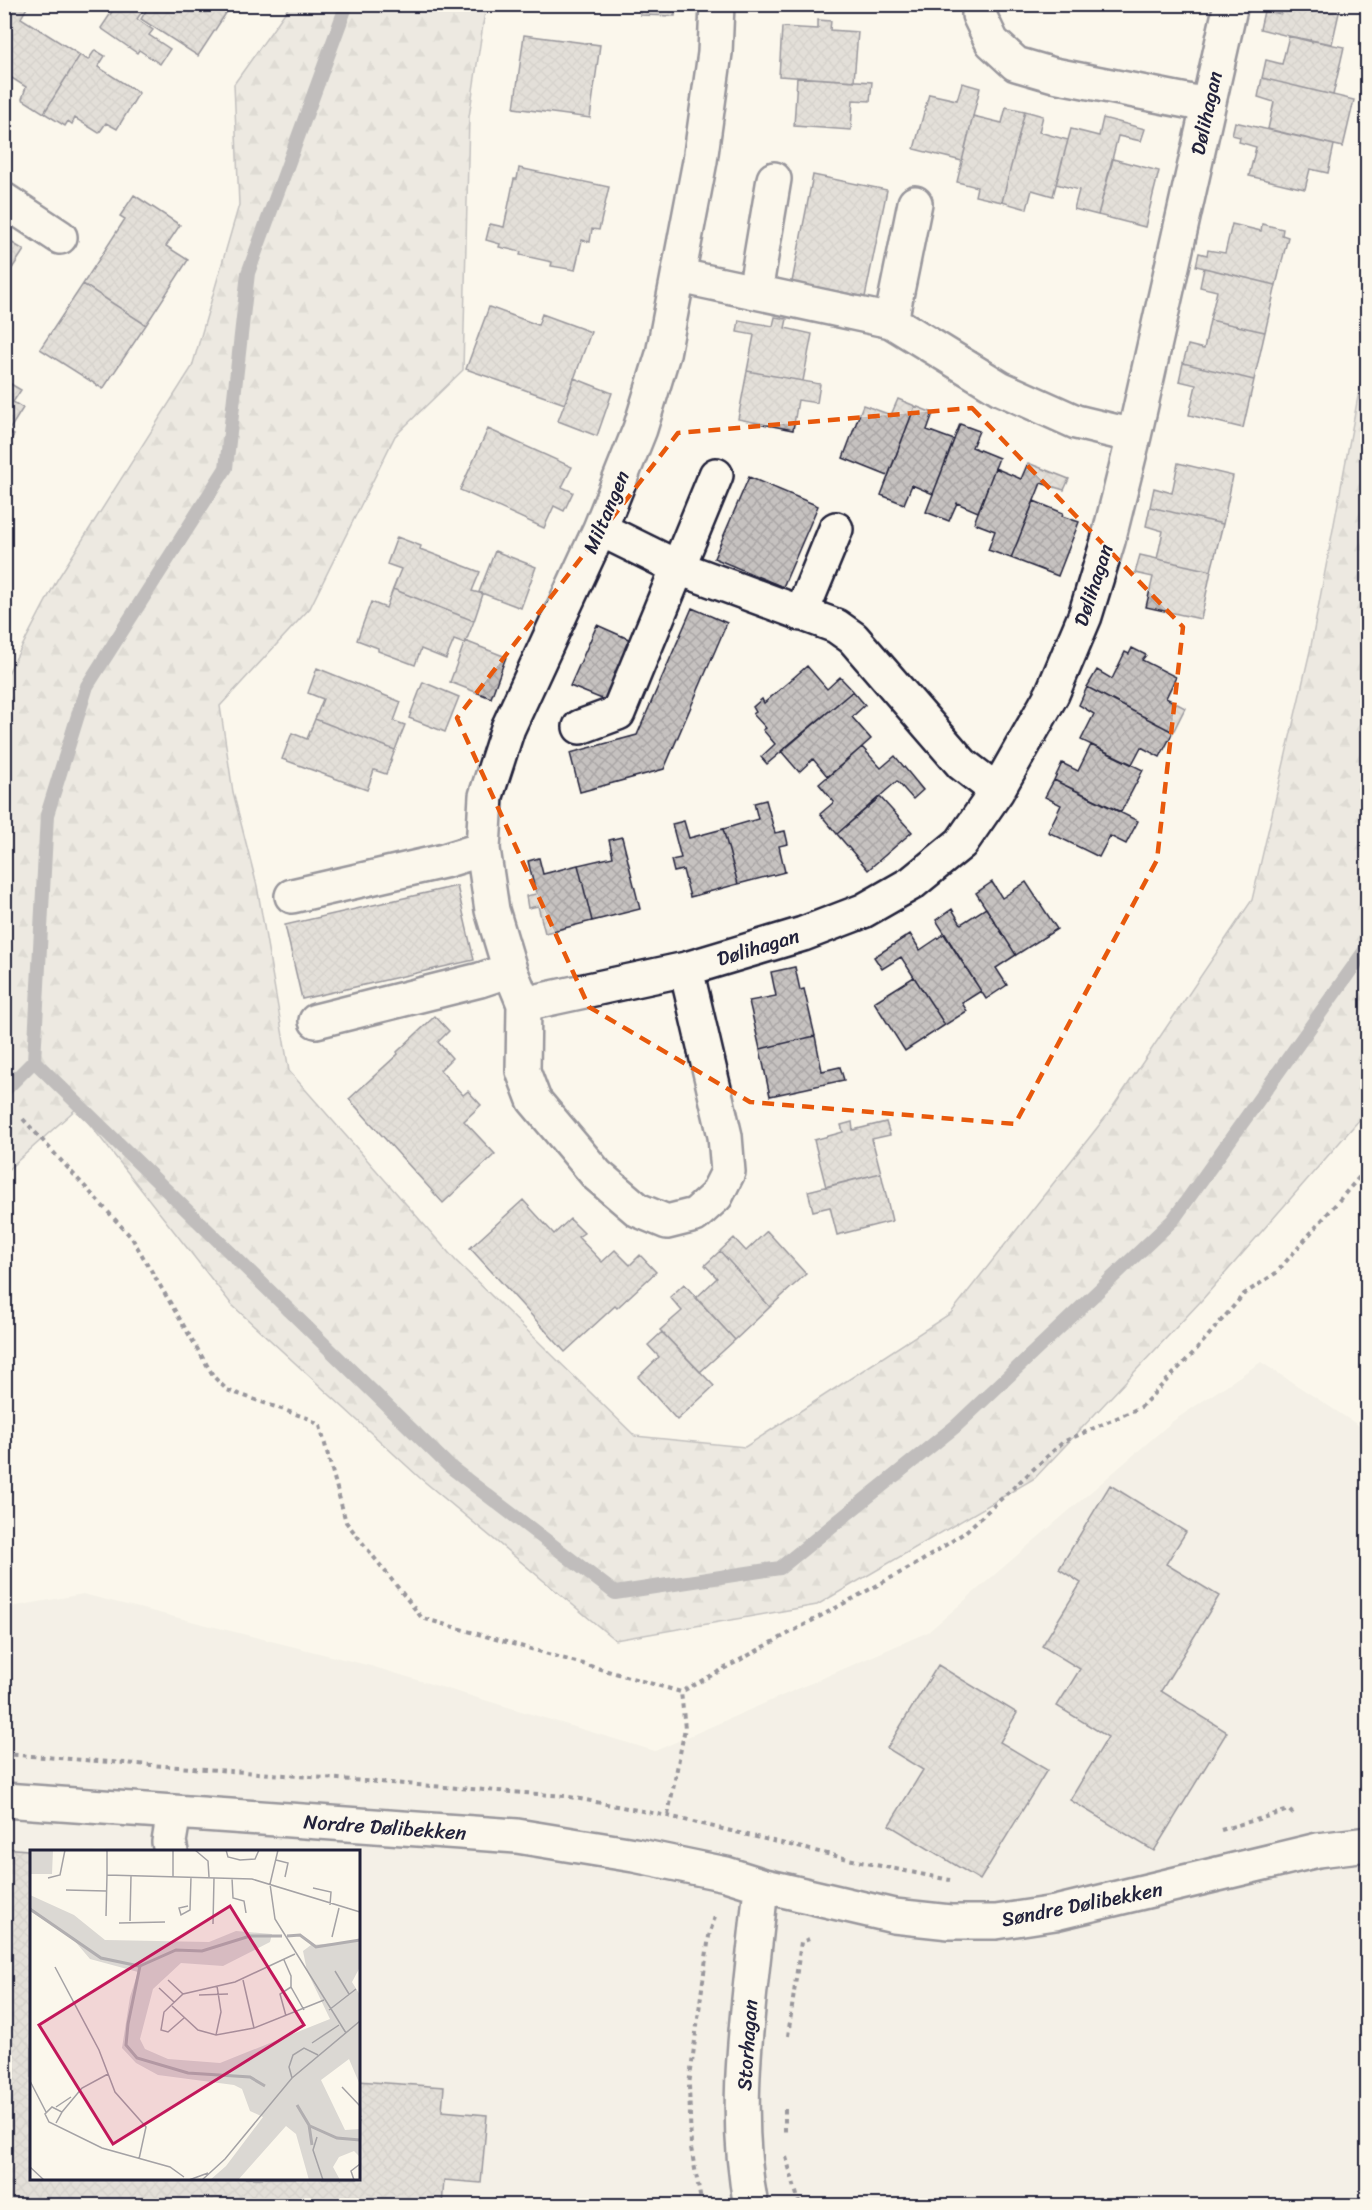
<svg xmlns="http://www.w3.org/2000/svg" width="1372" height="2210" viewBox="0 0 1372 2210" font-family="Sriracha,sans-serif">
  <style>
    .built { fill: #ebe7df; fill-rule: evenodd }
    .forest { fill: url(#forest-firs); stroke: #7e7d87; stroke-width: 1.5 }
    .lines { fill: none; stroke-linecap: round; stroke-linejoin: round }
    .stream { stroke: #787681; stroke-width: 14 }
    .building { fill: url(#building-cross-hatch); stroke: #22223b; stroke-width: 1.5 }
    .minor-casing { stroke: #22223b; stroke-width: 38 }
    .path { stroke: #22223b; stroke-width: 4; stroke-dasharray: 4.5 4.5; stroke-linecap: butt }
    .minor { stroke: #fbf7ec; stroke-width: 33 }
    .marked { fill: none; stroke: #e8590c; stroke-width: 4.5; stroke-dasharray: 12 8; stroke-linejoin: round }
    .labels { text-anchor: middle; stroke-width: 4.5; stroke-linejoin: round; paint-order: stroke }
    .street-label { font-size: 20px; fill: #22223b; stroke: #fbf7ec }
    .inset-river { fill: none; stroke: #b1aeb0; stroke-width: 3 }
    .inset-road { fill: none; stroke: #a4a2a5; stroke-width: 1.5 }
    .view { fill: #c2185b; fill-opacity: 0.15; stroke: #c2185b; stroke-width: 3 }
    .inset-edge { fill: none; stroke: #22223b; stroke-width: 3 }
  </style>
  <defs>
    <pattern id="forest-firs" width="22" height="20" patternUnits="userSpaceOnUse" patternTransform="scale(1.5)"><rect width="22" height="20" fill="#dbd8d3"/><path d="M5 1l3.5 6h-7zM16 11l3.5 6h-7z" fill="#bcb9b6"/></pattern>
    <pattern id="building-cross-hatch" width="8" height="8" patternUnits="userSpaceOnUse" patternTransform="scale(1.5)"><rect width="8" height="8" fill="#c6c2c0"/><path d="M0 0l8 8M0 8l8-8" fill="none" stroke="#aaa6a6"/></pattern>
  </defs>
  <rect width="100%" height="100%" fill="#fbf7ec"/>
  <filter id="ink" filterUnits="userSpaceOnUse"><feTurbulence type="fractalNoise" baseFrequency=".0167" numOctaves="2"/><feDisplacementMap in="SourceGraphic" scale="12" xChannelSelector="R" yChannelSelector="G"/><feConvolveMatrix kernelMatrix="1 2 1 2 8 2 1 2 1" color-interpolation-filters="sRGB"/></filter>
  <g filter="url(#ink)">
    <path class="built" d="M1261,1362L1367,1431V2205L5,2206V1608L83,1594L371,1666L655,1751L928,1632L1173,1421ZM32,1852H358V2178H32Z"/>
    <path class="forest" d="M291,4L486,5L469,117L463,370L395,436L310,608L220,706L233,792L257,886L289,1071L456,1261L635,1436L745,1447L951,1313L1108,1114L1252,900L1310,651L1367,349V1111L1201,1301L1035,1478L817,1605L615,1640L420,1478L232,1305L77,1108L5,1172V679L57,580L192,367L239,205L234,84Z"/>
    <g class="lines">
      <path class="stream" d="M347,4L248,273L226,468L87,686L47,815L34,1061L449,1466L615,1593L780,1568L956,1426L1173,1220L1368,946
        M4,1091L34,1061"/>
    </g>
    <path class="building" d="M4,4H29L21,18L80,55L44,113L22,99L26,87L4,73V68L9,62L4,59Z
      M117,4H147L137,19L153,30L149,35L170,49L160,64L139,50L137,53L101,28Z
      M150,4H232L198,56L141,19Z
      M640,4H675V16L640,15Z
      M1284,4H1341L1332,44L1311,40L1312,42L1260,29L1264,11L1281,14Z
      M818,20L831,21L830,30L858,32L854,81L779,76L782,27L818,29Z
      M524,35L600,45L590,118L514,108Z
      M1289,36L1344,47L1333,95L1262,78L1266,60L1282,64Z
      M95,50L105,56L98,67L139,93L117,129L106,123L99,133L75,118L72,124L68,121L65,126L44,113L80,55L88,60Z
      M797,77L872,82L870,101L853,100L851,130L794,126Z
      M1262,78L1354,100L1343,147L1268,129L1274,102L1258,97Z
      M962,83L980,88L962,161L914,149L929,94L957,100Z
      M1006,107L1025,111L1002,202L975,196L977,187L957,182L973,116L1002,123Z
      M1025,111L1043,116L1039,132L1068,140L1053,196L1032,190L1027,209L1002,202Z
      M1103,118L1145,129L1141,141L1118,136L1098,215L1074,209L1079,190L1056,184L1071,129L1099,136Z
      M1235,122L1334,145L1328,173L1310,169L1305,189L1249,176L1256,147L1239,142L1240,137L1232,135Z
      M1113,159L1159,171L1145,227L1098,215Z
      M519,168L609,187L599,230L592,229L590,242L582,240L575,270L551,266L552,262L520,255L521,252L499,247L500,244L486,240L490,224L504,227L514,179H517Z
      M813,175L887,190L865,297L792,282Z
      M134,195L180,225L166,246L188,260L146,325L83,284L125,219L120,216Z
      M1232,224L1261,231L1262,224L1283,229L1282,235L1288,237L1276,285L1196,266L1199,253L1207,255L1208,250L1225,253Z
      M4,238L24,250L4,281Z
      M1204,268L1276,285L1265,332L1210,320L1217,291L1200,287Z
      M83,284L146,325L103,389L40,349Z
      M489,307L538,325L542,314L591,332L565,404L466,369Z
      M775,317L787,319L785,328L812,334L803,381L747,371L754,335L737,332L739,320L773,326Z
      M1210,320L1265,332L1254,380L1183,363L1188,345L1204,349Z
      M1183,363L1254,380L1243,428L1189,415L1196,385L1179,381Z
      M747,371L820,384L817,403L798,400L793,430L738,419Z
      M574,378L612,393L597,436L558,421Z
      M4,380L21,390L13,402L23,408L8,432L14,435L4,449Z
      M898,399L915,406L888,476L843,458L863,405L891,415Z
      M915,406L933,413L927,430L954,440L933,494L912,485L904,504L881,495Z
      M960,424L979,431L972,447L999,458L978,512L957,503L949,521L926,512Z
      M488,429L572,467L562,487L573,492L564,511L554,506L544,528L460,490Z
      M1028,463L1069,479L1064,490L1041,483L1011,558L988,550L995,531L974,523L995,468L1021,479Z
      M1178,463L1233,476L1223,524L1150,507L1154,488L1172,493Z
      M749,477L818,506L783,587L714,558Z
      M1034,501L1063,513L1062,516L1079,522L1058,576L1011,558Z
      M1150,507L1223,524L1211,571L1157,559L1163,531L1146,526Z
      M397,537L421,546L420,549L480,572L472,591L483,594L474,621L393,589L401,569L387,564Z
      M495,551L536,567L521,608L479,592Z
      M1140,555L1211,571L1201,619L1146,607L1153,577L1135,573Z
      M393,589L474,621L465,644L454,640L446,659L421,649L415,665L378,651V648L357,640L371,602L386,608Z
      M692,608L727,623L664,769L580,792L570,753L637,735Z
      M597,625L633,641L607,701L570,686Z
      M465,641L506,657L491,698L450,682Z
      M1132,648L1146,655L1142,660L1176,677L1166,698L1185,708L1173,732L1087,687L1097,670L1112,679L1125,652L1129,654Z
      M807,666L827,689L840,677L853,691L767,764L761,757L775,744L763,730L766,728L753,714L756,712L753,707L762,699L764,703Z
      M317,668L401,702L394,721L405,725L395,750L315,719L323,699L308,693Z
      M423,682L459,697L445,732L409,718Z
      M1087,687L1173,732L1160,757L1141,747L1132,764L1081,740L1094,714L1079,705Z
      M853,691L865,705L852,717L871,739L828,777L813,759L799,772L781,751Z
      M315,719L395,750L386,774L374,770L367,790L282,759L292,733L307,739Z
      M1091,745L1143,770L1121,812L1054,780L1062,763L1078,771Z
      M862,747L881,768L895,756L923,790L913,799L897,781L837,834L820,814L834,802L819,784Z
      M1054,780L1138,821L1126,844L1110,836L1099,857L1048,832L1061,805L1045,797Z
      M880,797L912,832L868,870L837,834Z
      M766,800L775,833L785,831L788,844L779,846L785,872L738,884L723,829L758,819L754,803Z
      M684,821L689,838L723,829L738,884L690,897L683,870L674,872L671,860L681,858L672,824Z
      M622,837L640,909L592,921L578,865L613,857L609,840Z
      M539,858L543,874L578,865L592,921L545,933L538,906L528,908L526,896L536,894L528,861Z
      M992,882L1002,898L1026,882L1057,929L1016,955L976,893Z
      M457,886L474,960L302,999L285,925Z
      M986,908L1016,955L996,968L1007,985L986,999L936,920L952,909L961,924Z
      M910,934L920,950L944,934L981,991L962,1003L967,1011L945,1025L901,957L882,969L874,957Z
      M795,967L800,990L804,989L815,1036L760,1049L749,1001L776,996L771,972Z
      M914,977L945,1025L905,1051L874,1002Z
      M435,1016L449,1031L438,1042L452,1058L440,1070L463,1095L468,1091L481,1105L464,1121L495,1154L443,1203L349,1099L398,1054L397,1052Z
      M815,1036L822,1071L840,1067L844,1080L770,1096L760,1049Z
      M852,1122L853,1130L886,1122L890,1135L872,1139L881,1173L826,1187L814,1140L843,1132L841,1125Z
      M881,1173L892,1221L837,1235L830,1207L813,1211L808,1191Z
      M523,1200L554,1234L570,1219L584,1233L578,1237L602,1262L615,1250L630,1265L640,1255L656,1272L617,1308L615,1306L565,1352L470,1248Z
      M767,1231L806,1274L770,1307L720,1251L734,1238L746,1251Z
      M720,1251L770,1307L735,1340L696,1298L717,1278L705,1265Z
      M684,1284L735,1340L700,1372L660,1330L682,1311L670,1297Z
      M662,1332L714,1386L677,1420L638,1377L659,1357L648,1345Z
      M1110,1485L1186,1532L1166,1564L1219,1596L1161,1691L1227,1732L1154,1851L1070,1800L1108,1737L1057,1706L1080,1669L1042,1646L1081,1583L1059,1569Z
      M938,1665L1017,1713L1000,1742L1047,1770L980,1880L889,1825L923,1770L887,1748Z
      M4,1848L51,1852H32V2178H358V2081L444,2087L442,2111L487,2115L481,2183L444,2180L442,2206H4Z"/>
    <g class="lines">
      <g class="minor-casing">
        <path id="minor" d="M979,4V15L992,42L1016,64L1054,75L1207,105
          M4,200L60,237
          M680,276L891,321L1000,388L1076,422L1134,436
          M755,292L774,179
          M891,321L915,203
          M600,529L679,568L836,626L853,638L962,764L997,791
          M801,614L836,529
          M580,727L618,713L716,475
          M292,896L444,861L483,849
          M686,969L725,1136L728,1172L716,1196L695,1215L667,1222L638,1210L597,1175L534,1100L523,1071L524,1004L510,970L492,910L483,849L486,796L508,728L600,529L640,429L663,354L700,161L715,53L717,4
          M524,1004L686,969L803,934L863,911L912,883L961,843L997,791L1052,694L1085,616L1108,541L1134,436L1231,4
          M316,1021L480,980L510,970
          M4,1800L517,1836L634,1855L726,1874L761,1885L894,1916L950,1922H996L1055,1913L1318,1850L1368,1844
          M171,1852L169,1842L174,1812
          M751,2206C730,2100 752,1990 761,1885"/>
      </g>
      <path class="path" d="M23,1119L132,1238L214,1377L227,1390L310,1419L320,1426L346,1522L422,1618L681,1692L920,1562L964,1533L1063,1442L1141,1407L1196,1350L1244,1294L1276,1273L1368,1167
        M4,1754L565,1796L668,1816L861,1862L950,1880
        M668,1815L685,1728L681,1692
        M1221,1830L1289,1810L1295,1816
        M788,2036L801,1942L812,1938
        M785,2109V2135
        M786,2157L800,2206
        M702,2206L691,2148L689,2085L709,1936L716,1913"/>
      <use href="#minor" class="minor"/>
    </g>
  </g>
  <path d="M0 0H1372V2210H0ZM972,408L1183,627L1157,860L1015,1124L750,1102L589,1007L457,718L678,433Z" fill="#fbf7ec" fill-opacity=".55" fill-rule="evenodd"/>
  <path class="marked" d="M972,408L1183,627L1157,860L1015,1124L750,1102L589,1007L457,718L678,433Z"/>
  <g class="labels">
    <g class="street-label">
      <text transform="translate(1206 113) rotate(-78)" y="7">Dølihagan</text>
      <text transform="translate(606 512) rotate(-67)" y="7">Miltangen</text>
      <text transform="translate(1093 585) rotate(-72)" y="7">Dølihagan</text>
      <text transform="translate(758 947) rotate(-17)" y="7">Dølihagan</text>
      <text transform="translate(385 1827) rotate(4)" y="7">Nordre Dølibekken</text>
      <text transform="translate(1082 1904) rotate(-11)" y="7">Søndre Dølibekken</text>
      <text transform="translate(747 2045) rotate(-86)" y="7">Storhagan</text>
    </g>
  </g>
  <g transform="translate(30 1850)">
    <rect width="330" height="330" fill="#fbf7ec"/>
    <path d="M0,0H23L22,24H0ZM0,45L44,65L75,90L179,92L206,81L242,84L240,92L193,116L151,113L123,139L110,189L115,199L138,209L190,213L300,169L277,121L273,101L281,95L330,91V117L322,132L330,145V235L319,209L291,230L315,280L330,279V307L324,301L309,307L303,317L310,330H279L266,284L256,276L208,330H180L196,316L233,267L220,261L212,239L204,235L128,225L106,213L92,198L100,147L108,122L60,109L43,89L0,61Z" fill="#dbd8d3"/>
    <path class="inset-river" d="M0,59L71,108L109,116M257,86L270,85L286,97L330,90M235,236L220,227L158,223L107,208L96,195L98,174L110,116L146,100L172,101L220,86H252M267,255L279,275L282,295M280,276L307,288L330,290"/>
    <path class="inset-road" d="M77,0V25L222,29L330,62M165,0L178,11L179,27M196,0L198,7L210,10L225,9L229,0M248,0L240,34L245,69L316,183M246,10L258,13L255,27M143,27V0M18,28L30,25L35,0M202,28L203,48L214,51L216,63M283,38L301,42L300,55M36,40L76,41M158,56L149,58L151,65L160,60L161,27M76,66L77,25M100,71L101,26M89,73L135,72M183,74L184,28M302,87L309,58M254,110L261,126V137L274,160M25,117L69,200L85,242L116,277L109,309M305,121L319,144M138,130L153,144M213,130L224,178M129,138L144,152M169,145L198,144M142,156L168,180L186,185L224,178L294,150M299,160L326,139M256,166L250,144L261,137M154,168L138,182L131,180L134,162L153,144L205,132L265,104M186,185L191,162L187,136M282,193L309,175M262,228L259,217L263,205L274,198L288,205M0,231L16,262M312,237L330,256M26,257L41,247M32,262L52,238L78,224M26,273L32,262L22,257L15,264L19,272L72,298L140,317L154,327M287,287L283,300L293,330M0,317L14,330M159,330L178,323M172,330L195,309L262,228L330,171M324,330L321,321L330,314"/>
    <path class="view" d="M200,56L274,175L83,294L9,175Z"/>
    <rect width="330" height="330" class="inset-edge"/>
  </g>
  <rect width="1372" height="2210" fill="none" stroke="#fbf7ec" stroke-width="24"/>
  <rect x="12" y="12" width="1348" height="2186" fill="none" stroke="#22223b" stroke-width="2" filter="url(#ink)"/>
</svg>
